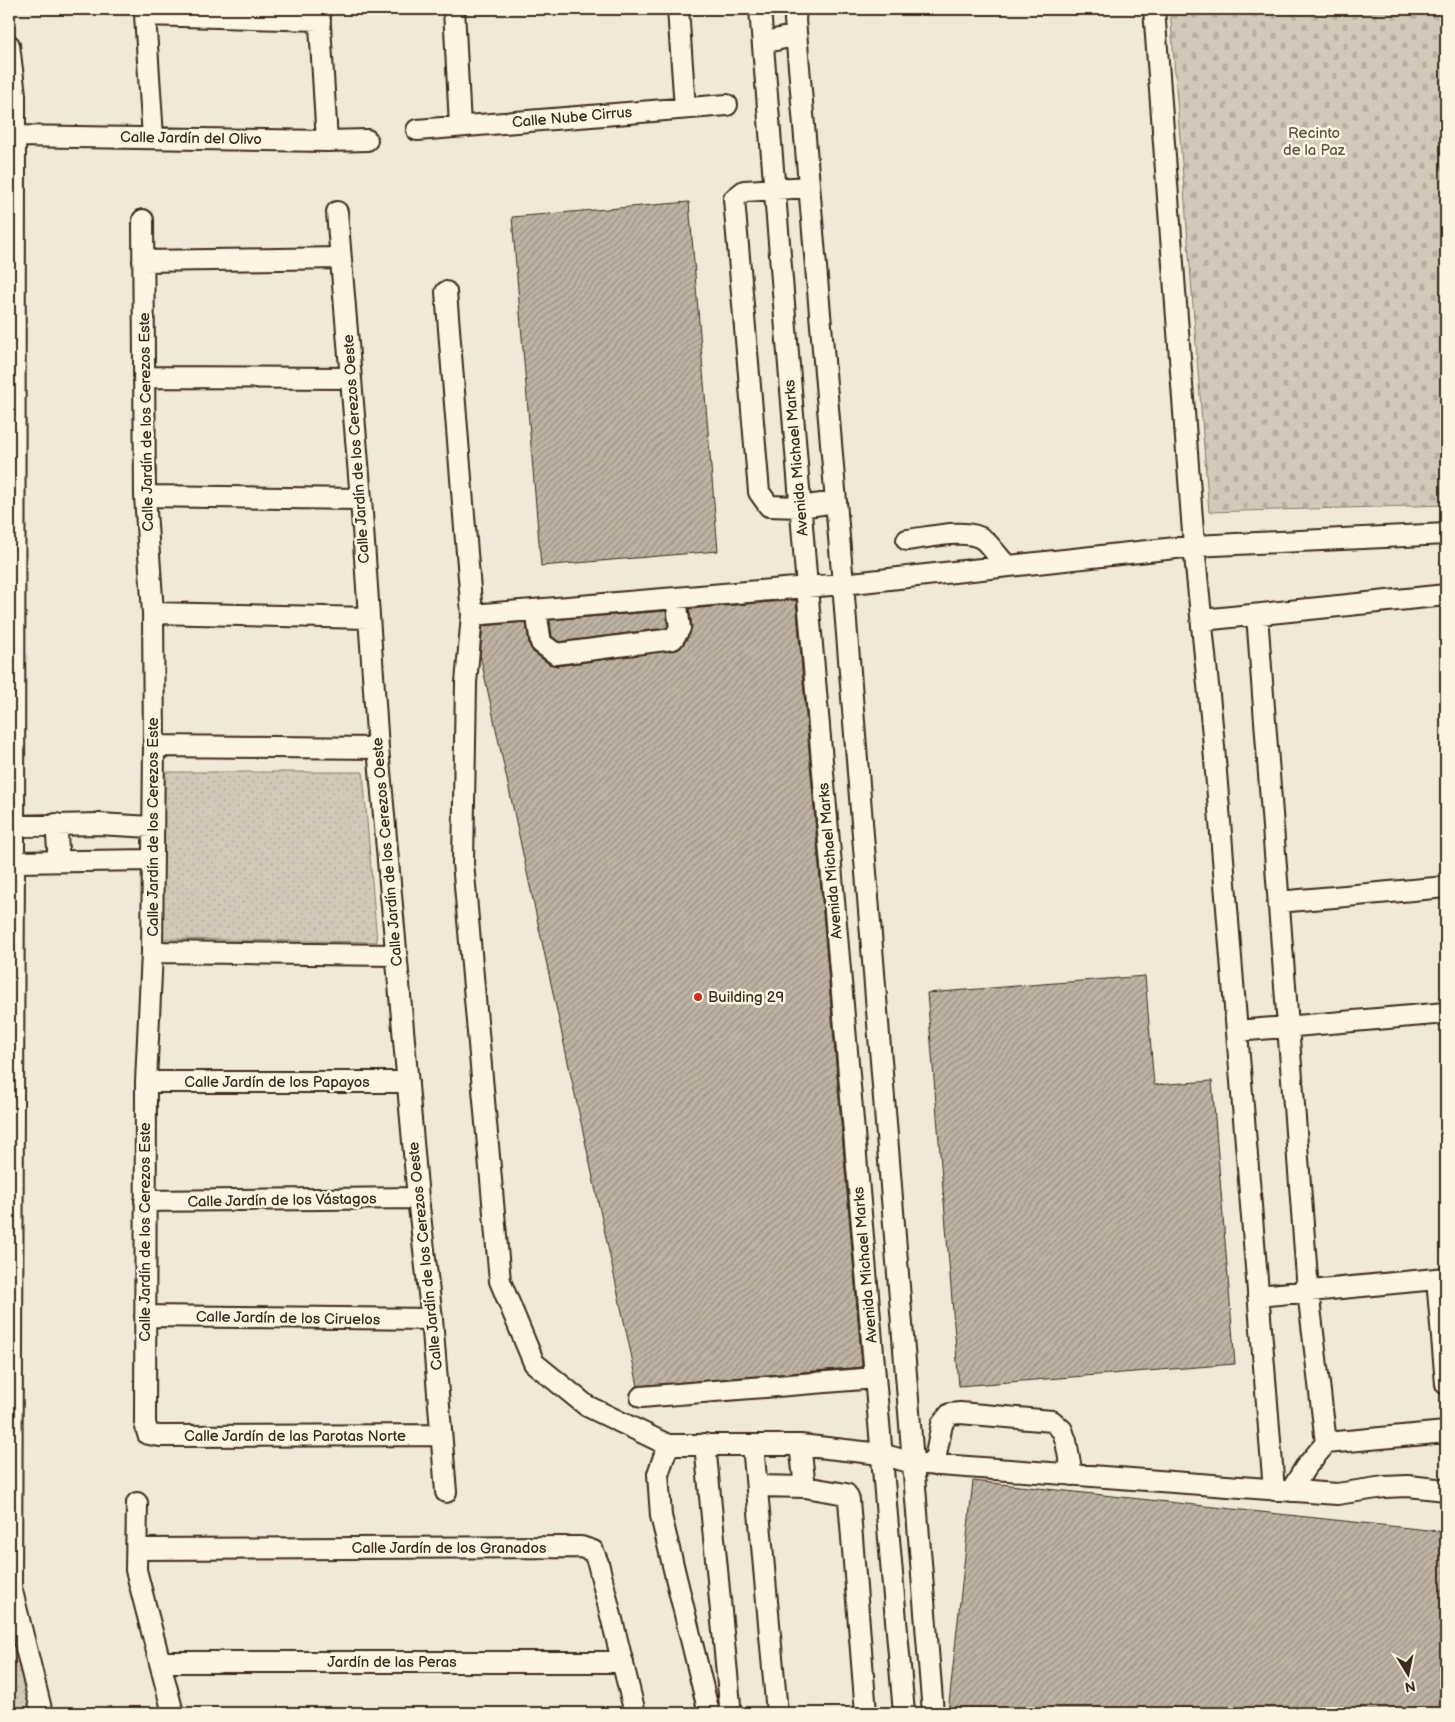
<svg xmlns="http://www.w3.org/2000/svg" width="1455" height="1722" viewBox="0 0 1455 1722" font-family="'Balsamiq Sans',sans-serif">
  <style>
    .grass { fill: url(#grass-dots); stroke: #867a6c }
    .cemetery { fill: url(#cemetery-stones); stroke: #867a6c }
    .building { fill: url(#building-hatch); stroke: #3b2a1e }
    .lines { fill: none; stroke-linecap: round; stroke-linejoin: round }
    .minor-casing { stroke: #3b2a1e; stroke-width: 24 }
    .minor { stroke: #fcf5e5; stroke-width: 20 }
    .poi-dot { fill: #c8321e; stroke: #fcf5e5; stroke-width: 2 }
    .labels { text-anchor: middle; stroke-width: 5; stroke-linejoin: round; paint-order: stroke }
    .street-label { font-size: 15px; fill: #3b2a1e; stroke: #fcf5e5 }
    .park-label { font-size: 15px; fill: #615245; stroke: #fcf5e5 }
    .poi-label { font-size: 15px; fill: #3b2a1e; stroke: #fcf5e5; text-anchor: start }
  </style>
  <defs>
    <pattern id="grass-dots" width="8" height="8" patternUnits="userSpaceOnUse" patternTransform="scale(1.25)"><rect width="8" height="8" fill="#d2c9ba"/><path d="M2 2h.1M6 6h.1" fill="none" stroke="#b5ad9f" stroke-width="1.8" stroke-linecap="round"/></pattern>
    <pattern id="cemetery-stones" width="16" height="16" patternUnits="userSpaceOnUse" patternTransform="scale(1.25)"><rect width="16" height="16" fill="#d2c9ba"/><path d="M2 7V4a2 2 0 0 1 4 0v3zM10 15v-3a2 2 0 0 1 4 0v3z" fill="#b5ad9f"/></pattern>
    <pattern id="building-hatch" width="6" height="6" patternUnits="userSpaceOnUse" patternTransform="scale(1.25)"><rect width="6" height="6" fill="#beb3a4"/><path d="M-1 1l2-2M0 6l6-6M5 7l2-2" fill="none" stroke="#9c9285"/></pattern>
  </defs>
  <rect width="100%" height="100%" fill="#f0e9d9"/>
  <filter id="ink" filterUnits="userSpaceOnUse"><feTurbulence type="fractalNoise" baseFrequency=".02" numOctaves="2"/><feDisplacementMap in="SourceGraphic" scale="10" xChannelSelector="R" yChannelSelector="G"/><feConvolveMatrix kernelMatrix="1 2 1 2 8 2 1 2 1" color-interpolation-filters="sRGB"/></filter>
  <g filter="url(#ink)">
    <path class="grass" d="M163,772H363L377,942L163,939Z
      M9,1612L34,1713H9Z"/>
    <path class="cemetery" d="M1170,9H1446V505L1209,512Z"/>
    <path class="building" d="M689,202L718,551L541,566L512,217Z
      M796,600L862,1367L638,1386L480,655L483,626L526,622L529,645L533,652L549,664L558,666L679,649L690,634L692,626L689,609Z
      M666,611L668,625L666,628L559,642L552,636L550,620Z
      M1145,976L1154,1085L1212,1081L1235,1364L959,1386L927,993Z
      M973,1481L1446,1532V1713H948Z"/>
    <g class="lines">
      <g class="minor-casing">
        <path id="minor" d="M143,9L145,15L153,137
          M319,9L327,141
          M454,9L460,126
          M678,9L685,108
          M760,9L807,587L904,1713
          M796,9L795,20L843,584L933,1713
          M1154,9L1194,546L1213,735L1274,1490
          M145,15L320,20
          M763,43L796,35
          M9,45L15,95V136L14,862L11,1587L42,1713
          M417,130L727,105
          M15,136L327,141L367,140
          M809,187L744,191L734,199L759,492L769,506L800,507L836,502
          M337,212L361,499L378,748L418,1198L432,1319L446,1492
          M143,220L145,496L153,613L154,746L152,952L146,1082L145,1423L148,1434L160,1436L441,1435
          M143,261L340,258
          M446,292L472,615
          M144,377L351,378
          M145,496L361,499
          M1446,534L1194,546L843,584L472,615L466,683L463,863L500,1281L534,1363L587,1406L668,1445H800L881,1454L913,1463L1337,1494L1384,1487L1408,1486L1446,1490
          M907,540C927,538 968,527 984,540C992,547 999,558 1007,566
          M536,611L541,643L556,654L673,639L680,628L676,598
          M153,613L369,618
          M1257,615L1308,1291L1326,1443
          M1202,620L1446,595
          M154,746L378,748
          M56,824L59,861
          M14,826L98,824L152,827
          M14,862L152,860
          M1278,902L1446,887
          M152,952L396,955
          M1237,1031L1446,1013
          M146,1082H408
          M145,1201L418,1198
          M1437,1279L1446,1384
          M1258,1296L1446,1278
          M145,1316L432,1319
          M641,1397L875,1378
          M705,1444L730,1705L728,1713
          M668,1445L658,1474L661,1516L709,1713
          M753,1445L777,1713
          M800,1445L805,1487
          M934,1465L942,1424L950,1414L960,1413L1052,1421L1062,1430L1066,1441L1072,1475
          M757,1486L805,1487L846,1494L849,1500L866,1713
          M1291,1491L1305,1468L1326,1443L1446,1432
          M137,1503L136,1570L173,1713
          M137,1549L581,1547L593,1551L598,1563L635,1713
          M160,1662H623"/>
      </g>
      <use href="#minor" class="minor"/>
    </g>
  </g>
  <circle class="poi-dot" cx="698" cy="997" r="5"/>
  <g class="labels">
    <g class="street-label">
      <text transform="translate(572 117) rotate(-5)" y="5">Calle Nube Cirrus</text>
      <text transform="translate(191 138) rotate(1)" y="5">Calle Jardín del Olivo</text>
      <text transform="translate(146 422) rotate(-91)" y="5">Calle Jardín de los Cerezos Este</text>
      <text transform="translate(356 449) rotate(-94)" y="5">Calle Jardín de los Cerezos Oeste</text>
      <text transform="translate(796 458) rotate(-95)" y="5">Avenida Michael Marks</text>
      <text transform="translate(153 827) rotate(-90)" y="5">Calle Jardín de los Cerezos Este</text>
      <text transform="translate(387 852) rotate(-95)" y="5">Calle Jardín de los Cerezos Oeste</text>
      <text transform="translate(830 861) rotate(-95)" y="5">Avenida Michael Marks</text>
      <text x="277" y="1087">Calle Jardín de los Papayos</text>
      <text transform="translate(282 1200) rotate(-1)" y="5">Calle Jardín de los Vástagos</text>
      <text transform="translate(145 1232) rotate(-90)" y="5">Calle Jardín de los Cerezos Este</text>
      <text transform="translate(425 1256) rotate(-96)" y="5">Calle Jardín de los Cerezos Oeste</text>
      <text transform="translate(865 1265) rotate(-95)" y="5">Avenida Michael Marks</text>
      <text transform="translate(288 1318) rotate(1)" y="5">Calle Jardín de los Ciruelos</text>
      <text x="295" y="1441">Calle Jardín de las Parotas Norte</text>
      <text x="449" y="1553">Calle Jardín de los Granados</text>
      <text x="392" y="1667">Jardín de las Peras</text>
    </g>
    <g class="park-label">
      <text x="1314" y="138">Recinto<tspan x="1314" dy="17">de la Paz</tspan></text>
    </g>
    <g class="poi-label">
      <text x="708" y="1002">Building 29</text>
    </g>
  </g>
  <rect width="1455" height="1722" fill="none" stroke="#fcf5e5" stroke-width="30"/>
  <rect x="15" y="15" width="1425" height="1692" fill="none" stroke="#3b2a1e" stroke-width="2" filter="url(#ink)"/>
  <g transform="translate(1408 1674) rotate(170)" stroke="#fcf5e5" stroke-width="4" paint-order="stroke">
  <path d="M0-4L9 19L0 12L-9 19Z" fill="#3b2a1e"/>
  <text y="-8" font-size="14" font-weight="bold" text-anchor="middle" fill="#3b2a1e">N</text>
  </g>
</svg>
